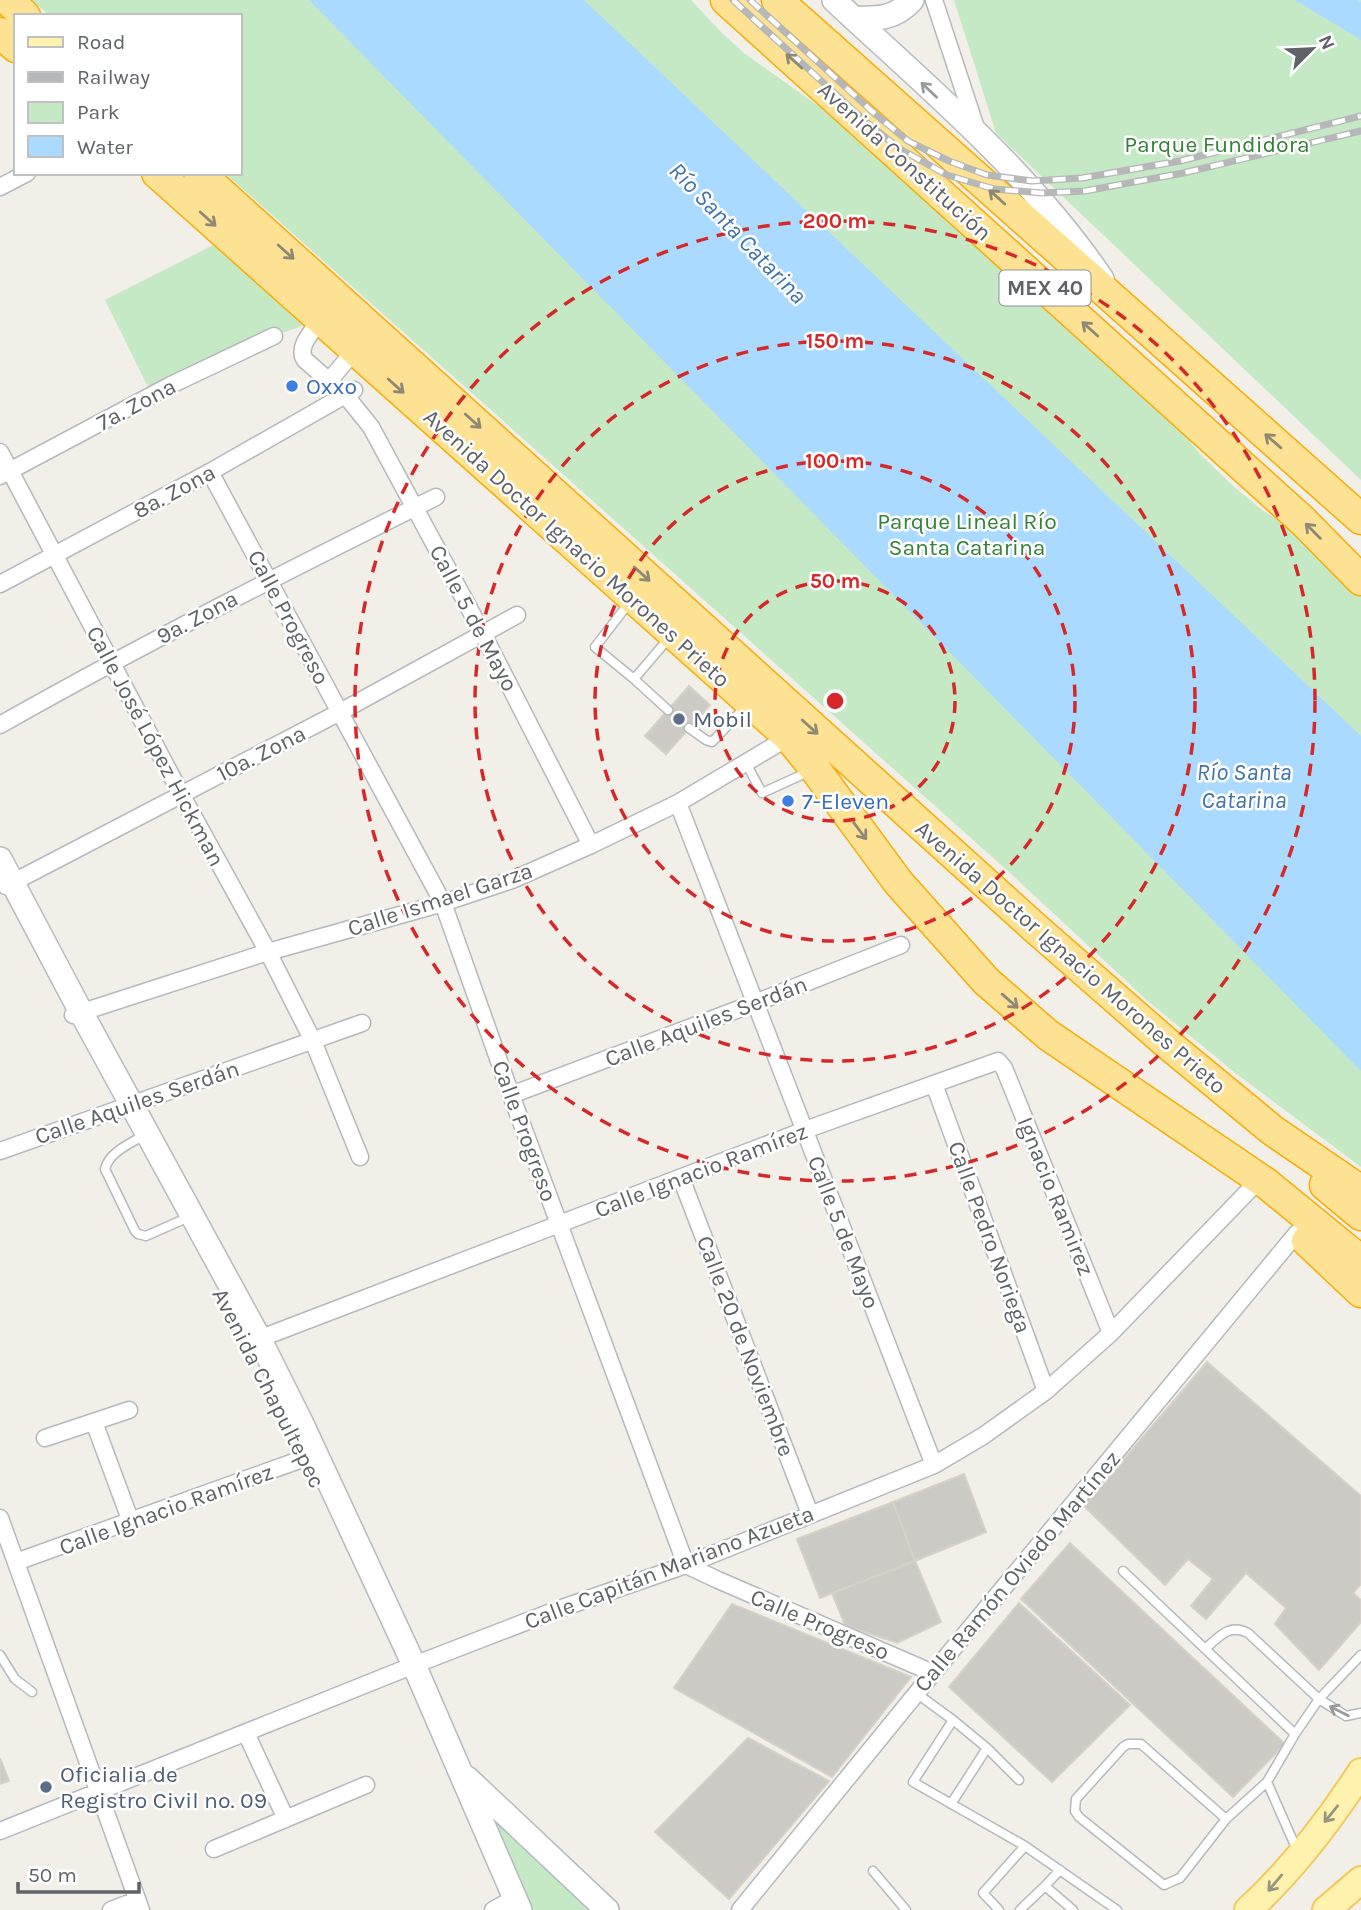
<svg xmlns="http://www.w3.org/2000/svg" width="1361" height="1910" viewBox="0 0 1361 1910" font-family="Karla,sans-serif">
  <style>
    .green { fill: #c5e8c5 }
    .water { fill: #aadaff }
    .building { fill: #cccac5; stroke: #d6d1c6; stroke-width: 2 }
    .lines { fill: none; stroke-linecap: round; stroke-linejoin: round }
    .lane-casing { stroke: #b5b8bc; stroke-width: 11 }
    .street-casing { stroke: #b5b8bc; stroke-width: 19 }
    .secondary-casing { stroke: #b6babf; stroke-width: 26 }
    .primary-casing { stroke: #f2c960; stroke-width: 30 }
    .highway-casing { stroke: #f9ab00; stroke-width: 33 }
    .lane { stroke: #fff; stroke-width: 8 }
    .street { stroke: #fff; stroke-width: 16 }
    .secondary { stroke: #fff; stroke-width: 23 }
    .primary { stroke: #fff2af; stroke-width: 26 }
    .highway { stroke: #fde293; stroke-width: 30 }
    .rail-casing { stroke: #b6b7b8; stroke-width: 7 }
    .rail { stroke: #fff; stroke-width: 4.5; stroke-dasharray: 13; stroke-linecap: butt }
    .oneway { stroke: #8e8975 }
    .oneway2 { stroke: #979a9d }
    .oneway3 { stroke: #979581 }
    .ring { fill: none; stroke: #d62828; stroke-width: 3.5; stroke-dasharray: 12 9 }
    .shop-dot { fill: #3f7fe0; stroke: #fff; stroke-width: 2.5 }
    .service-dot { fill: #5c6f8a; stroke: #fff; stroke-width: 2.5 }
    .labels { text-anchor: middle; stroke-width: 5; stroke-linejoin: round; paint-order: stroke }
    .shield { fill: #fff; stroke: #8f9295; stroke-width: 2 }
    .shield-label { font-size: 21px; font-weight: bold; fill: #5f6368 }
    .park-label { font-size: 23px; fill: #348238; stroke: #fff }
    .street-label { font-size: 23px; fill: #5f6368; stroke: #fff }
    .shop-label { font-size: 23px; fill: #366cbe; stroke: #fff; text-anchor: start }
    .service-label { font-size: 23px; fill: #4e5e75; stroke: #fff; text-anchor: start }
    .water-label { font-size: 24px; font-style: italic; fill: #4174aa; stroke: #fff }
    .centre { fill: #d62828; stroke: #fff; stroke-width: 3.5 }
    .ring-label { font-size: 21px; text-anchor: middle; font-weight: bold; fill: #d62828; stroke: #fff; stroke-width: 5; stroke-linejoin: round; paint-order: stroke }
  </style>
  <rect width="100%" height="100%" fill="#f1efe8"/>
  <path class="green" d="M32,0H691L721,32L745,54L820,107L1175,423L1200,454L1233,486L1262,510L1299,534L1361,588V1167L1234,1072L1149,1002L1008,871L225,173H240V16H50Z
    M954,0H1361V480L996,133Z
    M229,237L321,319L274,336L152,395L105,300Z
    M484,1794L607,1910H520Z"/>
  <path class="water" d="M309,0H584L1361,736V1071Z
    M1295,0H1357L1361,2V40Z"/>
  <path class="building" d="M689,686L710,705L666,754L645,736Z
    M1207,1362L1361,1496V1584L1353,1593L1361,1600V1622L1319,1670L1275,1624L1286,1608L1246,1573L1206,1619L1191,1606L1213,1579L1188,1559L1165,1585L1084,1506Z
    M964,1474L986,1532L915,1561L893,1502Z
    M893,1502L915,1561L820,1598L797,1539Z
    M1070,1543L1285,1744L1233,1797L1021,1599Z
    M915,1561L941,1622L897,1643L845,1625L832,1593Z
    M1019,1603L1130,1705L1052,1782L949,1687Z
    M732,1604L911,1677L832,1777L674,1688Z
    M748,1738L829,1781L729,1899L655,1832Z
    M0,1758L9,1781L0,1784Z"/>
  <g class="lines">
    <g class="lane-casing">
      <path id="lane" d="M629,603L595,647L634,679
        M668,710L634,679L669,638
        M689,728L706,740L712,742L747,705
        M746,763L762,793L808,772
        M144,1135C130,1144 109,1152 105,1169L135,1231L138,1234L146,1236L189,1217
        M1123,1571L1295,1734
        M1205,1649C1219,1637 1229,1623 1248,1633L1319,1699L1346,1716L1361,1713
        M0,1655L15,1679L32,1692
        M916,1693L953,1720L913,1782L1025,1846L1117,1910
        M987,1748L1019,1780
        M1267,1782L1297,1850
        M951,1804L987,1748L953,1720
        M1226,1819L1141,1744H1128L1123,1747L1076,1799L1075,1811L1079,1817L1164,1885L1180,1878L1226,1819L1267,1782L1295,1734L1319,1699L1361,1655
        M873,1871L906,1910
        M1045,1886L1060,1870
        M999,1910L983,1893L1025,1846
        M1020,1910L1045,1886L1073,1910"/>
    </g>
    <g class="street-casing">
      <path id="street" d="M934,0L977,131
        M0,187L27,173
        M321,319C313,331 296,347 305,360L329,381L355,350
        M329,381L346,396L371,427L483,634L591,845
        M0,452L181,794L268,952L313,1041L360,1157
        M210,472L443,903L511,1095L686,1565L718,1580L933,1673
        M0,476L171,385L274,336
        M0,584L210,472L354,390
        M0,725C143,644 289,570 436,497
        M678,803L934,1465
        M6,886L340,712L517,615
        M73,1015L268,952L443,903L512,880L591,845L678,803L789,737
        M934,1084L1046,1391
        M511,1095L755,1003L901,945
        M0,1151L362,1023
        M681,1178L810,1514
        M248,1343L805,1130L998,1061L1004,1068L1111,1333
        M94,1422L131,1522
        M45,1438L129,1410
        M0,1518L141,1910
        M16,1562L316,1454
        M246,1733L286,1819
        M0,1831L414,1665L559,1609L686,1565L934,1465L983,1436L1046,1391L1111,1333L1260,1179
        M214,1849L366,1785
        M111,1910L137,1900
        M493,1910L515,1898
        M740,1910L933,1673L1297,1233"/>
    </g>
    <g class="secondary-casing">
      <path id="secondary" d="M834,0C927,87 1030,172 1102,279
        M853,18C877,19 895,19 912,0
        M0,859L81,1012L259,1338L302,1424L414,1665L520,1910
        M467,1778L607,1910"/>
    </g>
    <g class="primary-casing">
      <path id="primary" d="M1248,1910C1291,1871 1329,1821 1361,1772
        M1326,1910L1361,1880"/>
    </g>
    <g class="highway-casing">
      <path id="highway" d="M8,0L25,16
        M726,0L1303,521L1361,580
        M777,0L1361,519
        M0,33L16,47
        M157,173L789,737L815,769L898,882L986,981L1048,1035L1267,1184L1361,1261
        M199,173L1034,927L1169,1045L1272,1130L1361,1191
        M1325,1185L1361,1215
        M1307,1241L1361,1292"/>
    </g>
    <use href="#lane" class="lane"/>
    <use href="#street" class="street"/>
    <use href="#secondary" class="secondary"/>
    <use href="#primary" class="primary"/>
    <use href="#highway" class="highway"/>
    <g class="rail-casing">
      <path id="rail" d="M733,0L865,121L900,149L947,175L994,189L1042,193L1085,191L1183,173L1361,131
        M750,0L874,113L908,141L949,161L987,175L1032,181L1082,178L1180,161L1361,116"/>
    </g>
    <use href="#rail" class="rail"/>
  </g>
  <defs><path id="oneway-shaft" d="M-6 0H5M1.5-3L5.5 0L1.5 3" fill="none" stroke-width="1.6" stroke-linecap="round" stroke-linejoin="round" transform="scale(1.75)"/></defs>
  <g class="oneway">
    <use href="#oneway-shaft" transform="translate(794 61) rotate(-138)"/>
    <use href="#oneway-shaft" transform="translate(997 197) rotate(-138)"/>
    <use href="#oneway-shaft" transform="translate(208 219) rotate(42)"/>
    <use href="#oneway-shaft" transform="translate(286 252) rotate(42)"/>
    <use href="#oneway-shaft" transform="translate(1090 329) rotate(-138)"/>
    <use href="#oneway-shaft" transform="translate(396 386) rotate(42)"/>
    <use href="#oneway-shaft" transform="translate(473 421) rotate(42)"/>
    <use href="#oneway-shaft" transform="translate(1273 441) rotate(-139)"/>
    <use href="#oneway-shaft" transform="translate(1313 531) rotate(-135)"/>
    <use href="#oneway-shaft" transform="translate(642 574) rotate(42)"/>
    <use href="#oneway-shaft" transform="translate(810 727) rotate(42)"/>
    <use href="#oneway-shaft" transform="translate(860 831) rotate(53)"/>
    <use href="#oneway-shaft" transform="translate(1010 1001) rotate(41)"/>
  </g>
  <g class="oneway2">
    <use href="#oneway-shaft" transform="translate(929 90) rotate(-137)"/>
    <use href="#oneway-shaft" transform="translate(1339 1711) rotate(-153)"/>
  </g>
  <g class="oneway3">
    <use href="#oneway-shaft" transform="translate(1331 1814) rotate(129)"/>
    <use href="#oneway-shaft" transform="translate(1275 1883) rotate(130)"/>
  </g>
  <g class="ring">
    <circle cx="835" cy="701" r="120"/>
    <circle cx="835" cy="701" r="240"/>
    <circle cx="835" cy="701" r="360"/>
    <circle cx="835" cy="701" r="480"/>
  </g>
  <g class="shop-dot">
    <circle cx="292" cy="386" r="7"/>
    <circle cx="788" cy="801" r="7"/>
  </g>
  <g class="service-dot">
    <circle cx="679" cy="719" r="7"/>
    <circle cx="46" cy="1787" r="7"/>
  </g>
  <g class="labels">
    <rect class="shield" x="999.5" y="270.5" width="91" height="35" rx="5"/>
    <g class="shield-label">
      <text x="1045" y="295">MEX 40</text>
    </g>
    <g class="park-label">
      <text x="1217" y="152">Parque Fundidora</text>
      <text x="967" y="529">Parque Lineal Río<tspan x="967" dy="26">Santa Catarina</tspan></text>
    </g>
    <g class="street-label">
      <text transform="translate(905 161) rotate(42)" y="8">Avenida Constitución</text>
      <text transform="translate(136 404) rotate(-28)" y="8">7a. Zona</text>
      <text transform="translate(174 491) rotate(-28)" y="8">8a. Zona</text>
      <text transform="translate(577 548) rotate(42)" y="8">Avenida Doctor Ignacio Morones Prieto</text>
      <text transform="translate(197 617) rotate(-28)" y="8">9a. Zona</text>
      <text transform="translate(289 617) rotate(62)" y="8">Calle Progreso</text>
      <text transform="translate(474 618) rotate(62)" y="8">Calle 5 de Mayo</text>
      <text transform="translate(156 746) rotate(62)" y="8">Calle José López Hickman</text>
      <text transform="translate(261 753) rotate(-27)" y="8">10a. Zona</text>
      <text transform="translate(440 899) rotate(-18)" y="8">Calle Ismael Garza</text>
      <text transform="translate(1071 957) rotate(41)" y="8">Avenida Doctor Ignacio Morones Prieto</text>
      <text transform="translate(706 1021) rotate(-21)" y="8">Calle Aquiles Serdán</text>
      <text transform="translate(137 1102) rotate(-19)" y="8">Calle Aquiles Serdán</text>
      <text transform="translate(525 1131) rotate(70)" y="8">Calle Progreso</text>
      <text transform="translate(701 1170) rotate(-21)" y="8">Calle Ignacio Ramírez</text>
      <text transform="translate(1056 1196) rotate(68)" y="8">Ignacio Ramirez</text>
      <text transform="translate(844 1232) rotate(69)" y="8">Calle 5 de Mayo</text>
      <text transform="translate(990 1237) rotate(70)" y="8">Calle Pedro Noriega</text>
      <text transform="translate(746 1346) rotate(69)" y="8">Calle 20 de Noviembre</text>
      <text transform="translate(269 1388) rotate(63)" y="8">Avenida Chapultepec</text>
      <text transform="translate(166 1509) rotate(-20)" y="8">Calle Ignacio Ramírez</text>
      <text transform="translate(669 1567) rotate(-21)" y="8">Calle Capitán Mariano Azueta</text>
      <text transform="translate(1017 1571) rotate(-50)" y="8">Calle Ramón Oviedo Martínez</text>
      <text transform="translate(820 1624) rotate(23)" y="8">Calle Progreso</text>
    </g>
    <g class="shop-label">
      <text x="306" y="394">Oxxo</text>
      <text x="802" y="809">7-Eleven</text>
    </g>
    <g class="service-label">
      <text x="693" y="727">Mobil</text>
      <text x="60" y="1782">Oficialia de<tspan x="60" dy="26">Registro Civil no. 09</tspan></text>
    </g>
    <g class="water-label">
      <text transform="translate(738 233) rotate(46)" y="8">Río Santa Catarina</text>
      <text x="1244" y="780">Río Santa<tspan x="1244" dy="28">Catarina</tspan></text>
    </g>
  </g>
  <circle cx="835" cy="701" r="10" class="centre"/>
  <g class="ring-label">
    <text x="835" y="228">200 m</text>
    <text x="835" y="348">150 m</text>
    <text x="835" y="468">100 m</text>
    <text x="835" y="588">50 m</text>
  </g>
  <rect x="14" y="14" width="228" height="161" fill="#ffffff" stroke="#bfc1c3" stroke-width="2"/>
  <rect x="28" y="37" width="35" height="10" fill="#fff2af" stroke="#bfc1c3" stroke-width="2"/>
  <text x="77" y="49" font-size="21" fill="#5f6368">Road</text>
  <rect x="28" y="72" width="35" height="10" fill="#b6b7b8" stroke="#bfc1c3" stroke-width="2"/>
  <text x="77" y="84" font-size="21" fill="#5f6368">Railway</text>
  <rect x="28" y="102" width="35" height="21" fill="#c5e8c5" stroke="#bfc1c3" stroke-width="2"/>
  <text x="77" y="119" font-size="21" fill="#5f6368">Park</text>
  <rect x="28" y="136" width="35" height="21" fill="#aadaff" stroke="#bfc1c3" stroke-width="2"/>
  <text x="77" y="154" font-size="21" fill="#5f6368">Water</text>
  <g transform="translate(1312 49) rotate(66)" stroke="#ffffff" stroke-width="5" paint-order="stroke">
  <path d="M0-5L12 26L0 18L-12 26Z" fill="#5f6368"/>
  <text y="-10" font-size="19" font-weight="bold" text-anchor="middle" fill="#5f6368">N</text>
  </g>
  <path d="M18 1882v10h121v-10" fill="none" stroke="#5f6368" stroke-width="3.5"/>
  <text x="28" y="1882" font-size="21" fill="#5f6368" stroke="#ffffff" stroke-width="5" paint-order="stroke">50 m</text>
</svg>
